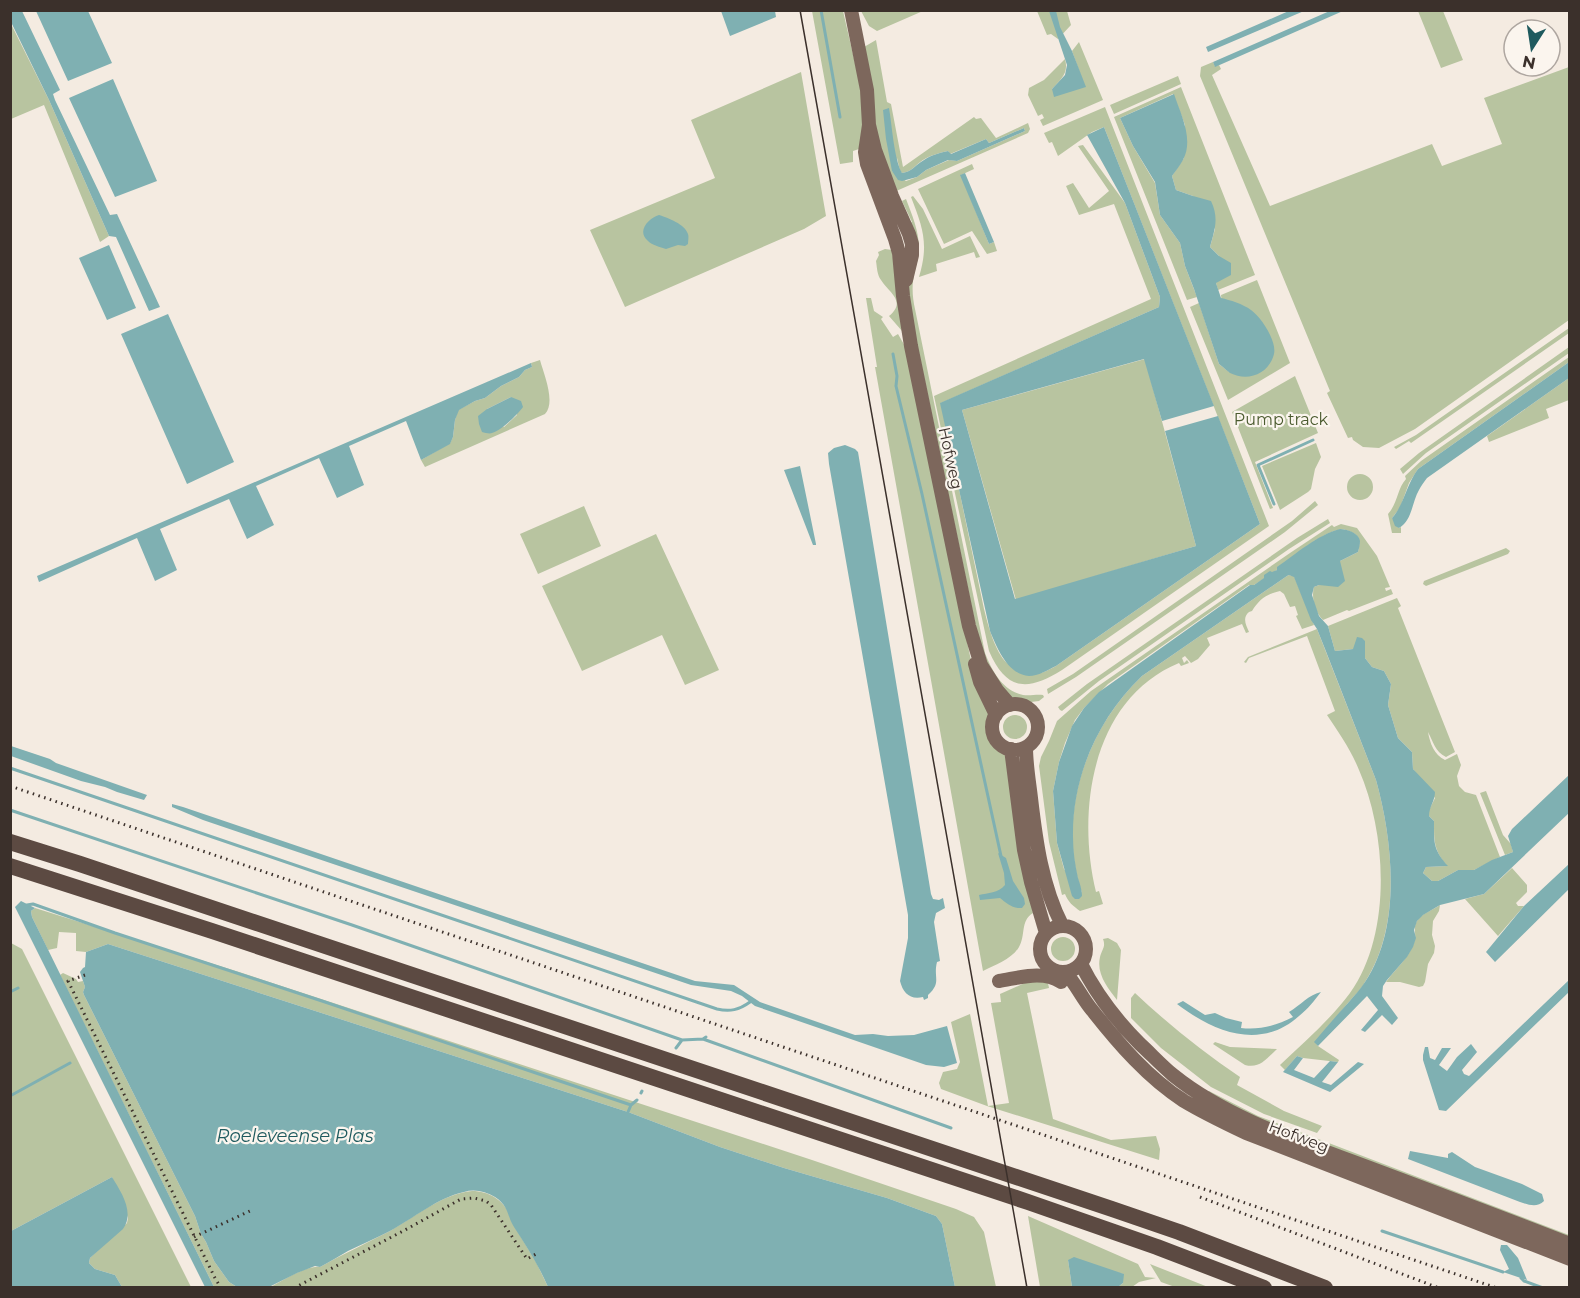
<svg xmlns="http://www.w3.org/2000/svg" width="1580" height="1298" viewBox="0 0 1580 1298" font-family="Montserrat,sans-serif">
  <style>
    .green { fill: #b8c4a0; fill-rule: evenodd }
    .water { fill: #7fb0b2 }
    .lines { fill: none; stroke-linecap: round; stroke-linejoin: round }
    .stream { stroke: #7fb0b2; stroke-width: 3 }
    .major { stroke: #7d675c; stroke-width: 14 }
    .highway { stroke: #5c4a42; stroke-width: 16 }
    .tram { stroke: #3b302b; stroke-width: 1.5 }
    .rail { stroke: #3b302b; stroke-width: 3; stroke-dasharray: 1.5 4.5; stroke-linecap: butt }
    .labels { text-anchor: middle; stroke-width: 4.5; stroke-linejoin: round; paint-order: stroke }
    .park-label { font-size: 16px; fill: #4a5a2e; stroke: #fbf5ee }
    .street-label { font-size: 16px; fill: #3b302b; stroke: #fbf5ee }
    .water-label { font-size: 18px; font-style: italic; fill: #1f5a5e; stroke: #fbf5ee }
  </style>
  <rect width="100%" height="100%" fill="#f4ebe1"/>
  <path class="green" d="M812,11H843L858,76L863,105L862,148L853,151V162L840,164Z
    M861,11H923L877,31L869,26Z
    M1037,11H1067L1071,25L1058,39L1051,34L1047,35Z
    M1418,11H1443L1463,60L1441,68Z
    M10,22L49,100L109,236L100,242L44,105L11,119Z
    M876,40L887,102L891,104L903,167L974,117L976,119L981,118L996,138L1028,123L1030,129L1028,133L894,192L881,160L864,47ZM1024,128L1025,131L957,161L949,160L926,170L917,177L906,181L892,171L897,158L900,171L902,173C912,172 915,165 923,160C931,155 939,153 948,151L950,154L986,139L989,143Z
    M1079,42L1103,100L1043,126L1040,120L1044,118L1042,114L1038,116L1028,95L1029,88L1044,80L1065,59C1069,73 1061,79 1052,89L1085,87L1072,51Z
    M1213,62L1215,66L1219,65L1221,69L1212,75L1270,206L1432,144L1442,166L1502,144L1484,98L1569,67V320L1415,429L1379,448L1363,447L1353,440L1352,437L1348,438L1327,393L1330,391L1200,76L1201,67Z
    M801,72L826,216L804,229L625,307L590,230L715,178L691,120Z
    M1178,76L1181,84L1114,114L1110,105Z
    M1181,87L1255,275L1218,290L1216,283L1219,256L1210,247L1215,229L1193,196L1176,190L1172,176L1184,158L1185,125L1173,94L1120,118L1133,146L1155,183L1160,215L1180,243L1185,266L1197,297L1187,300L1114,117Z
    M1105,107L1269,526L1062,670C1028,691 1007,692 989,651L934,396L1151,299L1114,204L1079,215L1066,186L1073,183L1089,208L1109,191L1078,146L1083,145L1125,203L1160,297L1159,307L941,403L984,609C988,625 995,652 1007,663C1011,666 1019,668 1025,670C1041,675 1041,674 1056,666L1260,524L1104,127L1092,132L1058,156L1052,142L1049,143L1044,133Z
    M972,164L974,169L961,175L989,244L994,242L997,251L987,254L972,231L944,244L918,189Z
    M913,196L923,209L942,249L970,236L980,257L976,258L974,252L936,264L937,271L919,277C929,244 923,228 911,197Z
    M906,199C912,215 919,231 919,249C919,260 914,270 913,281C912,291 913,300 915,309L985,653C992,671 1003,691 1023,695C1030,696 1037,694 1043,695L1044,697L1039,701L1031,702L1011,698L990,671L978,637L913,324L908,289V224L912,222L902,201Z
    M885,249L892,250L902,331L889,316C907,301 889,293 881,280C877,275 877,267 876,261L879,255L878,252Z
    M1257,280L1290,363L1228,400L1190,307L1199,303L1219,364L1229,372L1221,295Z
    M866,298H871L874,311L883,317L881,319L893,337L898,334L906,348L974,675C978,684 989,706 990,714C991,724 985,730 992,742C996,748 1004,752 1008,759L1033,913C1020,921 1026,935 1019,947C1012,959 995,965 983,971L875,367H877Z
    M1569,328V333L1411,443L1409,441L1396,449L1394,447L1416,435Z
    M1569,347V353L1426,453L1403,474L1400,469L1419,453Z
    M1569,357V362L1418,469L1409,483L1400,508L1392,518L1399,528L1401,527V533H1392L1388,514C1398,503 1397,489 1406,479L1405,476L1421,461Z
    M1145,359L1196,546L1016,600L962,410Z
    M540,360C544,375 556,402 545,414L425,467L421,460L450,443L453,437L455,420L458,410L475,401L485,398L501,386L519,377L525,370L532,367L531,363ZM511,397L517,415L504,427L487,409Z
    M1295,376L1318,433L1255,462L1273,508L1270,509L1232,412Z
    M1569,378V400L1546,409L1549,418L1489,442L1487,436Z
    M1316,443L1321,457L1315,469L1311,489L1308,492L1280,510L1262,466Z
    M1347 487a13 13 0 1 1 26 0a13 13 0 1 1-26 0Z
    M1315,501L1318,505L1285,532L1076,677L1048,694L1047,689L1073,674L1292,521Z
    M584,506L601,546L538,574L520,534Z
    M1328,519L1330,523L1289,549L1099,681L1062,711L1060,710L1058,707L1087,684L1297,538Z
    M1341,524L1357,528L1377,556L1390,587L1385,588L1386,591L1391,589L1393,594L1349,611L1347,610L1323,620C1315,612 1311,597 1314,587L1319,585H1326L1340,561L1358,552C1360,542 1361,536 1351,532C1347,530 1343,528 1338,530C1318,535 1294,556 1278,569C1270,575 1262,580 1254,585H1249L1108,684L1084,708L1075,720L1065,743L1059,762L1053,791L1057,843L1064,869L1082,893C1056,817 1085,730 1142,676L1287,576L1289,575L1294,576L1314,625L1302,629L1296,616L1298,615L1295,606L1290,607L1284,594L1280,591C1266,594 1259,600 1252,611L1249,612C1242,618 1246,625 1249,632L1246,633L1242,624L1207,638L1210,645L1198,659L1191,663L1185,656L1182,658L1184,663L1187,660L1189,663L1181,666L1179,663C1092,699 1076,810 1096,892L1099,891L1103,904L1080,911C1073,906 1068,902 1065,894L1062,895L1049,842L1039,766L1041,757L1049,741L1057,721L1091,691L1290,553L1332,525L1334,527Z
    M656,534L719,670L685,685L662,635L582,671L542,586Z
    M1506,548L1510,551L1508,554L1426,586L1423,584L1424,581Z
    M1397,598L1401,606L1398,608L1455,752L1446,757C1435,752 1433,741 1428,732C1430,743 1434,755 1445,760L1457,754L1461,765L1457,776L1459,786L1465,792L1476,795L1500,857L1474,870H1458L1438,881H1432L1423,873L1426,867L1447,866C1434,850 1434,842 1434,821L1429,816V810L1435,798L1413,769L1412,752L1398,738L1388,705L1391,684L1384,671L1372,667L1365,658L1353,649L1335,651L1328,626Z
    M1317,629L1376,780C1393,841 1402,926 1365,982C1361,990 1353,997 1348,1003C1337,1016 1326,1029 1315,1042L1318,1046L1339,1060L1338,1062L1303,1058L1297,1056L1285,1070L1280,1065C1304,1042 1330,1020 1350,993C1392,934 1387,834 1359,770C1351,750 1339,733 1327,715L1335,711L1307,636L1249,658L1246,663L1244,662L1248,657Z
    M1003 727a12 12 0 1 1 24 0a12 12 0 1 1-24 0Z
    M1486,791L1503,835L1511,844L1513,852L1505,855L1480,793Z
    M1512,868L1527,885V892L1516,903L1518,906H1524L1498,936L1465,899L1484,894Z
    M1440,905L1439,911L1433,921L1432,935L1435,946L1434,953L1428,964L1425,982L1423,986L1419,987L1400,982H1386C1396,968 1411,956 1415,939C1416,933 1413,927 1417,921C1422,913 1433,910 1440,905Z
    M35,908L239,972L812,1160L956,1209L974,1217L984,1232L996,1287H955L942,1224L936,1216L887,1198L784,1168L720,1147L628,1112L108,944L86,952L76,951V933L59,932L57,948L48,950L32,917L31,911Z
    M1051 949a12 12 0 1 1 24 0a12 12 0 1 1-24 0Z
    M1108,938L1117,943L1121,950L1117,1000C1108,988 1096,974 1100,957C1102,949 1106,947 1103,939Z
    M11,943L22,949L191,1287H122L115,1275L95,1269L89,1263L90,1258L127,1223L128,1218L112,1177L11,1231Z
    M63,973L76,979L78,982L83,981L85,987L83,992L84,995L195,1216L201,1234L206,1242L214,1261L229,1282L237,1287H214L60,975Z
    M1037,981L1048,983L1049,988L1027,993L1053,1119L1111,1140L1156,1136L1160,1149L1159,1160L987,1106L941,1089L939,1083L943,1072L957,1069L960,1062L951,1022L970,1014L988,1106L1009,1103L991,1003L1001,1002L1000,994L1027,982Z
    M1135,993C1168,1024 1203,1052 1240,1077L1237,1085L1284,1111L1322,1126L1317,1133L1264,1114L1211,1087L1161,1048L1131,1018V998Z
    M1215,1042L1230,1047L1277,1049C1267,1058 1260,1069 1245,1065L1213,1044Z
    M1209,1091L1258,1116L1569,1235V1240L1280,1129L1206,1093Z
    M472,1191C491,1191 508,1203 512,1222L537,1264L548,1287L269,1288C282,1281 306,1265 320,1267C343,1254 367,1243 390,1231C416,1216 442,1194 472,1191Z
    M1028,1216L1138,1264L1145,1277L1156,1278L1139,1282L1132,1287H1118L1123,1283V1274L1068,1260L1072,1287H1040Z
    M1150,1264L1208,1287H1209H1175L1161,1282Z"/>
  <path class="water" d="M11,10L22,11L60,90L53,94L55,100L110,215L117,214L160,307L149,311L116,237L109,236L49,100L11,22Z
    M1291,10L1304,11L1208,52L1206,47Z
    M1332,10L1343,11L1215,67L1213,62Z
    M36,11H88L112,63L68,81Z
    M721,11H775L776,17L730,36Z
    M1049,11H1056L1060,27L1072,51L1086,87L1054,97L1052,89L1065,75L1067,65Z
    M113,79L157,181L115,197L69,98Z
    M1174,94C1181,115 1194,139 1183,160C1180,165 1176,171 1172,176L1176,190L1193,196L1211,201C1219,218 1215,229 1210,247L1219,256L1231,263V275L1216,283L1221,298C1230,300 1243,304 1251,310C1261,317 1277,341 1274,354C1269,374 1248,382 1230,373C1226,370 1223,367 1219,364L1194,289L1185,266L1180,243L1160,215L1155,182L1133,146L1120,118Z
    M889,108C892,125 894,159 902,173C912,172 915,165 924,160C931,155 939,153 948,151L951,154L986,139L989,143L1024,128L1025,131L957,161L948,160L926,170L917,177L902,181L898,180L892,171L886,139L883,110Z
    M1104,127L1214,406L1162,421L1144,359L962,410L1015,599L1196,546L1165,431L1218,416L1260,524L1056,666C1048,670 1038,676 1029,676C1008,675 997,648 990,631L940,403L1159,307L1160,297L1125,203L1087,135Z
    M965,173L994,242L989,244L960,175Z
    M659,215C668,218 685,224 688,234C689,237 688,241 688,244L685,246L678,245L666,249C660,247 652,245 648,241C636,231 649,218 659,215Z
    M109,245L136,308L107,320L79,258Z
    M168,314L234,462L187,484L121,334Z
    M1569,362V378L1427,478C1424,482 1421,486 1419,490C1412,502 1412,521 1399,528L1395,526L1392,518C1404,505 1406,485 1418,469Z
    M531,363L532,367L525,370L519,377L501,386L485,398L475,401L459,410L455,420L453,437L450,444L421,460L406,421L349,446L364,485L337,498L319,458L256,486L274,525L247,539L229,499L160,529L177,570L155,581L137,538L39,582L37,576Z
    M511,397L521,401L523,407C517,415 502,430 492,433C490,434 485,433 482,432L479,424L478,416L487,409Z
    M845,445L855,449L858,452L931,894L933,899L939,900L943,898L945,908L936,913L934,922L940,961L937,962C933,978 942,982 928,995V998L924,1000L923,997C910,1000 903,993 900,981L908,938V915L829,464L828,453L834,448Z
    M800,466L816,544V545H813L784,470Z
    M1340,529C1347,529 1359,533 1360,541C1360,545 1359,548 1358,552L1340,561L1345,581L1338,587L1319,585L1314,587L1312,595L1319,616L1328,626L1335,651L1353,649L1357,637L1362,638L1365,641V658L1372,667L1384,671L1391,684L1388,705L1398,738L1412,752L1413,769L1435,792C1435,801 1429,807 1429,816L1434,821C1434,843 1433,849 1448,866L1426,867L1423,873L1432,881H1438L1458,870H1474L1492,860L1513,852L1508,836L1512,829L1569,775L1570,812L1484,894L1440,905L1423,915L1417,921L1414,930L1416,938L1413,947L1407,957L1387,980L1383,986L1382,996L1398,1018L1392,1025L1382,1015L1365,1032L1361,1030L1378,1010L1367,996L1318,1046L1314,1042C1325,1029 1336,1016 1348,1003C1353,997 1360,990 1365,982C1402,927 1393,841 1376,780L1325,649L1317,629L1311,620L1294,577L1289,575L1287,576L1142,676C1098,718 1072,777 1073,837C1073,851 1075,865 1078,878C1080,884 1082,890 1082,896L1079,899H1075L1072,896L1057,843L1053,791L1059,762L1072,726L1084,708L1099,692L1250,585H1254L1264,578V575L1270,571L1272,572L1277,570V567C1296,554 1317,535 1340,529Z
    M11,746L50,759L56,763L147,795L144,800L117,792L105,787L81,781L11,756Z
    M172,804L183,807L695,981L734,985L760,1002L855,1035L873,1034L888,1036L914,1035L947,1026L957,1063L944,1067L926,1065L755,1006L742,996L731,991L691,985L203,820L172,807Z
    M998,853L1006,858L1013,881L1024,898L1025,904L1022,908C1013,909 1006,903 1000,898L980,900L979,895C988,893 998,893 1005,885L1004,873Z
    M1569,864V889L1495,962L1486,952L1524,906Z
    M21,901L35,908L31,911L32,917L214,1287H205L15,907Z
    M108,944L628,1112L720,1147L784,1168L887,1198L936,1216L942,1224L955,1287H548C539,1266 527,1247 514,1227C507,1216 509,1206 495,1197C485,1191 474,1189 464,1192C437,1198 414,1218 390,1231C377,1238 362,1244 348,1251C339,1256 330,1262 320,1267L315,1266L297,1273L269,1287H237L229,1282L214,1261L206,1242L201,1234L195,1216L84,995L83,992L85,987L80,972L83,968L85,967L86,952Z
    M1569,980V992L1446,1111L1439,1110L1423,1060V1055L1425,1047H1428L1430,1058L1435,1060L1442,1048H1451L1439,1065L1447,1071L1457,1057L1471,1044L1477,1052L1462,1070L1464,1074L1469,1076Z
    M1321,992C1314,1001 1308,1009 1299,1016C1260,1051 1214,1032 1177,1004L1183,1001L1205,1015L1215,1013L1226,1018L1242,1022L1241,1028C1259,1030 1276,1026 1293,1017L1289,1012C1301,1005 1308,995 1321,992Z
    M1297,1056L1303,1058L1294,1070L1314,1078L1330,1061L1338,1062L1322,1082L1331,1085L1358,1062L1364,1064L1330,1092L1283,1072Z
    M1410,1151L1448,1158V1154L1452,1152L1475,1167L1522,1184L1542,1194L1544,1201C1537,1208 1529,1205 1520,1202L1408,1159Z
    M112,1177C121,1192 135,1212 123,1229L90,1258L89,1263L95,1269L115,1275L122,1287H11V1231Z
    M1501,1245H1507L1518,1258L1527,1280L1503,1272L1509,1269L1500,1250Z
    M1074,1257L1124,1274L1123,1283L1118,1287H1072L1068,1260Z"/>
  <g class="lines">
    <path class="stream" d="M821,10L840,117
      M893,354L897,376L896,386L922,494L1001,856
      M1274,504L1258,465L1313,440
      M10,768L717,1009C730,1012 739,1010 750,1002
      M10,810L352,925L682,1040
      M27,905L33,904L115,933L322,1001L631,1105
      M10,992L18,988
      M703,1039L951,1128
      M676,1048L682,1040L703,1039L706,1037
      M641,1093L642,1091
      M10,1096L70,1063
      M628,1112L631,1105L637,1100
      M1382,1231L1503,1272
      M1521,1278L1524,1281L1543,1288"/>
    <path class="major" d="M851,10L867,90L869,125L875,150L892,196L909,234L912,244V255L906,280
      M869,125L865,152L867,164L895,239L899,253L903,296L911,346L969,626L981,665L997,690L1010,705
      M975,664L980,682L996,715
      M992 727a23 23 0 1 1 46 0a23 23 0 1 1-46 0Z
      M1026,747C1026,764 1029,781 1031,798C1036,841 1042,886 1062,925
      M1011,749L1024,850L1031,882L1046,933
      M1040 949a23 23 0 1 1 46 0a23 23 0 1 1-46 0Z
      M1081,964C1096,994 1116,1020 1140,1044C1151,1054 1161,1065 1173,1075C1230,1121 1310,1145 1378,1171C1442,1195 1506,1219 1570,1244
      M1065,972C1076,984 1082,998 1092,1010C1118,1043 1148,1078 1184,1101C1204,1113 1225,1123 1246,1133L1570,1259
      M999,981C1019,978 1043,970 1061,982"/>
    <path class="highway" d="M10,842L80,864L1112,1209L1179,1232L1325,1288
      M10,866L212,931L1028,1202L1157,1247L1264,1288"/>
    <path class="tram" d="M800,10L1027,1288"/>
    <path class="rail" d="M10,786L1497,1288
      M85,975L68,981L215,1278L221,1288
      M1200,1197L1439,1288
      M194,1237L252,1210
      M294,1288L405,1230L461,1199L474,1198L486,1201L491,1205L527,1259L538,1253"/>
  </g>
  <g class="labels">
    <g class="park-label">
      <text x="1281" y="425">Pump track</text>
    </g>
    <g class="street-label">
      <text transform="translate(951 458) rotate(78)" y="6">Hofweg</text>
      <text transform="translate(1299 1136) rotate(21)" y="6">Hofweg</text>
    </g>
    <g class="water-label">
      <text x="295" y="1142">Roeleveense Plas</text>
    </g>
  </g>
  <rect width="1580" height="1298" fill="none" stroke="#3b302b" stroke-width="24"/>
  <g transform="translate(1532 48) rotate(192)"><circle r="28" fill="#fbf5ee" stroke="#aea6a0" stroke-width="1.5"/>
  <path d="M0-4.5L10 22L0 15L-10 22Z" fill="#1f5a5e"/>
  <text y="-9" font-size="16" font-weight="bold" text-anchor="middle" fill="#3b302b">N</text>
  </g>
</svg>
